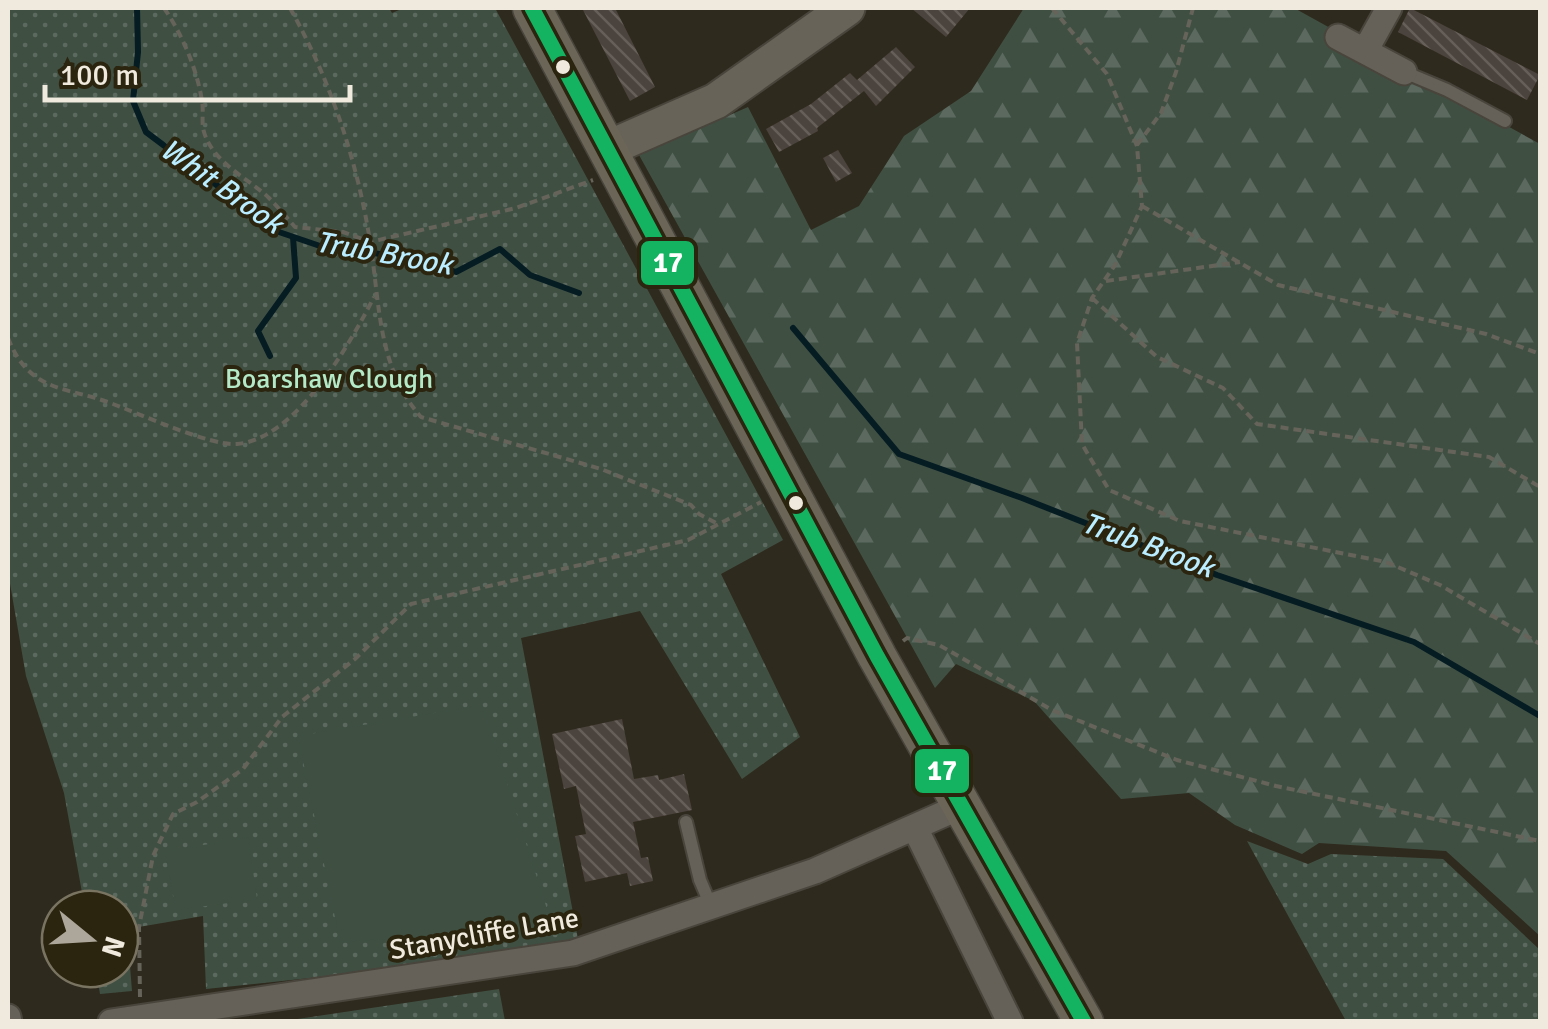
<svg xmlns="http://www.w3.org/2000/svg" width="1548" height="1029" viewBox="0 0 1548 1029" font-family="Signika,sans-serif">
  <style>
    .green { fill: url(#green-dots) }
    .forest { fill: url(#forest-firs) }
    .pitch { fill: #3f5043 }
    .lines { fill: none; stroke-linecap: round; stroke-linejoin: round }
    .stream { stroke: #061c23; stroke-width: 6 }
    .building { fill: url(#building-back-hatch) }
    .lane-casing { stroke: #49453c; stroke-width: 16 }
    .street-casing { stroke: #49453c; stroke-width: 29 }
    .secondary-casing { stroke: #49453c; stroke-width: 39 }
    .primary-casing { stroke: #49453c; stroke-width: 41 }
    .path { stroke: #66635a; stroke-width: 4; stroke-dasharray: 8 5; stroke-linecap: butt }
    .lane { stroke: #656158; stroke-width: 12 }
    .street { stroke: #656158; stroke-width: 25 }
    .secondary { stroke: #676358; stroke-width: 35 }
    .primary { stroke: #6a6557; stroke-width: 38 }
    .bus-1-casing { stroke: #2b240e; stroke-width: 22 }
    .bus-1 { stroke: #13b361; stroke-width: 15 }
    .bus-dot { fill: #efeadd; stroke: #2b240e; stroke-width: 4 }
    .labels { text-anchor: middle; stroke-width: 8; stroke-linejoin: round; paint-order: stroke }
    .park-label { font-size: 28px; fill: #b4eac7; stroke: #2b240e }
    .street-label { font-size: 28px; fill: #efeadd; stroke: #2b240e }
    .water-label { font-size: 30px; font-style: italic; fill: #b9edff; stroke: #2b240e }
    .line-badge { stroke: #2b240e; stroke-width: 4 }
    .badge-label { font-size: 28px; text-anchor: middle; font-weight: bold; fill: #fff }
  </style>
  <defs>
    <pattern id="green-dots" width="8" height="8" patternUnits="userSpaceOnUse" patternTransform="scale(2.5)"><rect width="8" height="8" fill="#3f5043"/><path d="M2 2h.1M6 6h.1" fill="none" stroke="#5b695e" stroke-width="1.8" stroke-linecap="round"/></pattern>
    <pattern id="forest-firs" width="22" height="20" patternUnits="userSpaceOnUse" patternTransform="scale(2.5)"><rect width="22" height="20" fill="#3f5043"/><path d="M5 1l3.5 6h-7zM16 11l3.5 6h-7z" fill="#5b695e"/></pattern>
    <pattern id="building-back-hatch" width="6" height="6" patternUnits="userSpaceOnUse" patternTransform="scale(2.5)"><rect width="6" height="6" fill="#4b433d"/><path d="M-1 5l2 2M0 0l6 6M5-1l2 2" fill="none" stroke="#655e59"/></pattern>
  </defs>
  <rect width="100%" height="100%" fill="#2f2a1e"/>
  <path class="green" d="M8,8H389L392,13L404,8H495L783,540L721,574L800,737L742,779L640,611L521,638L578,939L375,971L206,989L203,916L127,929L132,991L100,994L96,969H120V909H85L64,793L26,676L8,572Z
    M1247,841L1308,864L1331,854L1443,859L1540,950V1021H1346Z
    M499,989L505,1021H284Z"/>
  <path class="forest" d="M1024,8H1294L1540,144V936L1446,851L1319,843L1302,854L1235,825L1189,793L1121,799L1034,701L956,664L935,688L639,155L748,107L811,230L859,206L904,136L971,91Z"/>
  <path class="pitch" d="M482,705L553,928L340,942L298,736Z
    M248,837L257,899L176,910L165,852Z"/>
  <g class="lines">
    <path class="stream" d="M137,8L138,52L133,101L146,132L279,232L320,246L417,259L456,272L500,249L530,275L579,293
      M793,328L899,454L1022,498L1217,575L1414,642L1540,716
      M270,356L258,331L296,278L293,237"/>
  </g>
  <path class="building" d="M582,8H615L655,87L630,101Z
    M911,8H970L946,37Z
    M1410,8L1540,75L1527,100L1398,32Z
    M896,47L915,67L876,106L864,91L817,128L818,131L779,152L766,129L811,104L850,73L857,80Z
    M838,150L852,173L836,182L823,158Z
    M622,719L634,779L658,775L659,780L684,774L692,810L633,822L641,858L648,857L653,881L630,886L627,873L585,882L575,836L586,834L576,786L564,789L552,734Z"/>
  <g class="lines">
    <g class="lane-casing">
      <path id="lane" d="M1404,72L1447,90L1505,121
        M686,822L700,880L711,906"/>
    </g>
    <g class="street-casing">
      <path id="street" d="M1338,37L1404,72
        M1365,51L1389,8
        M915,828L1010,1022
        M8,1017L9,1022
        M111,1022L573,953L815,871L964,805"/>
    </g>
    <g class="secondary-casing">
      <path id="secondary" d="M609,148L716,101L847,8"/>
    </g>
    <g class="primary-casing">
      <path id="primary" d="M532,8L877,656L1084,1022"/>
    </g>
    <path class="path" d="M164,8C182,34 197,69 202,101C204,111 201,123 204,132C213,163 248,178 269,198C278,207 287,218 295,227L343,232L370,242L516,208L593,180
      M290,8C330,79 357,160 370,241C380,303 377,367 421,417L601,469L691,505L699,514L718,524
      M1052,8L1107,74L1137,146L1142,206L1115,265L1092,298L1077,343L1082,444L1109,490L1180,521L1386,562L1440,585L1540,644
      M1137,145L1161,113L1176,72L1193,8
      M1142,206L1278,285L1486,334L1540,354
      M1106,281L1240,262
      M1092,298L1157,357L1223,388L1257,424L1489,457L1540,487
      M8,338C30,394 67,386 113,404C140,414 210,446 237,444C296,439 350,344 374,297
      M903,641L907,638L939,645L1052,710L1177,760L1276,786L1540,841
      M140,997L139,927L153,856L173,814L197,802L243,769L282,717L355,659L411,604L688,540L761,502"/>
    <use href="#lane" class="lane"/>
    <use href="#street" class="street"/>
    <use href="#secondary" class="secondary"/>
    <use href="#primary" class="primary"/>
    <g class="bus-1-casing">
      <path id="bus-1" d="M532,8L877,656L1084,1022"/>
    </g>
    <use href="#bus-1" class="bus-1"/>
  </g>
  <g class="bus-dot">
    <circle cx="563" cy="67" r="9"/>
    <circle cx="796" cy="503" r="9"/>
  </g>
  <g class="labels">
    <g class="park-label">
      <text x="329" y="388">Boarshaw Clough</text>
    </g>
    <g class="street-label">
      <text transform="translate(484 933) rotate(-10)" y="10">Stanycliffe Lane</text>
    </g>
    <g class="water-label">
      <text transform="translate(222 186) rotate(35)" y="10">Whit Brook</text>
      <text transform="translate(384 253) rotate(10)" y="10">Trub Brook</text>
      <text transform="translate(1148 545) rotate(20)" y="10">Trub Brook</text>
    </g>
  </g>
  <g class="line-badge">
    <rect x="639" y="239" width="57" height="48" rx="10" fill="#13b361"/>
    <rect x="913" y="747" width="58" height="48" rx="10" fill="#13b361"/>
  </g>
  <g class="badge-label">
    <text x="668" y="272">17</text>
    <text x="942" y="780">17</text>
  </g>
  <rect width="1548" height="1029" fill="none" stroke="#efeadd" stroke-width="20"/>
  <g transform="translate(90 939) rotate(108)"><circle r="48" fill="#2b240e" stroke="#797361" stroke-width="2.5"/>
  <path d="M0-8L18 38L0 25L-18 38Z" fill="#aca79a"/>
  <text y="-15" font-size="28" font-weight="bold" text-anchor="middle" fill="#efeadd">N</text>
  </g>
  <path d="M45 85v15h305v-15" fill="none" stroke="#efeadd" stroke-width="5"/>
  <text x="60" y="85" font-size="30" fill="#efeadd" stroke="#2b240e" stroke-width="8" paint-order="stroke">100 m</text>
</svg>
